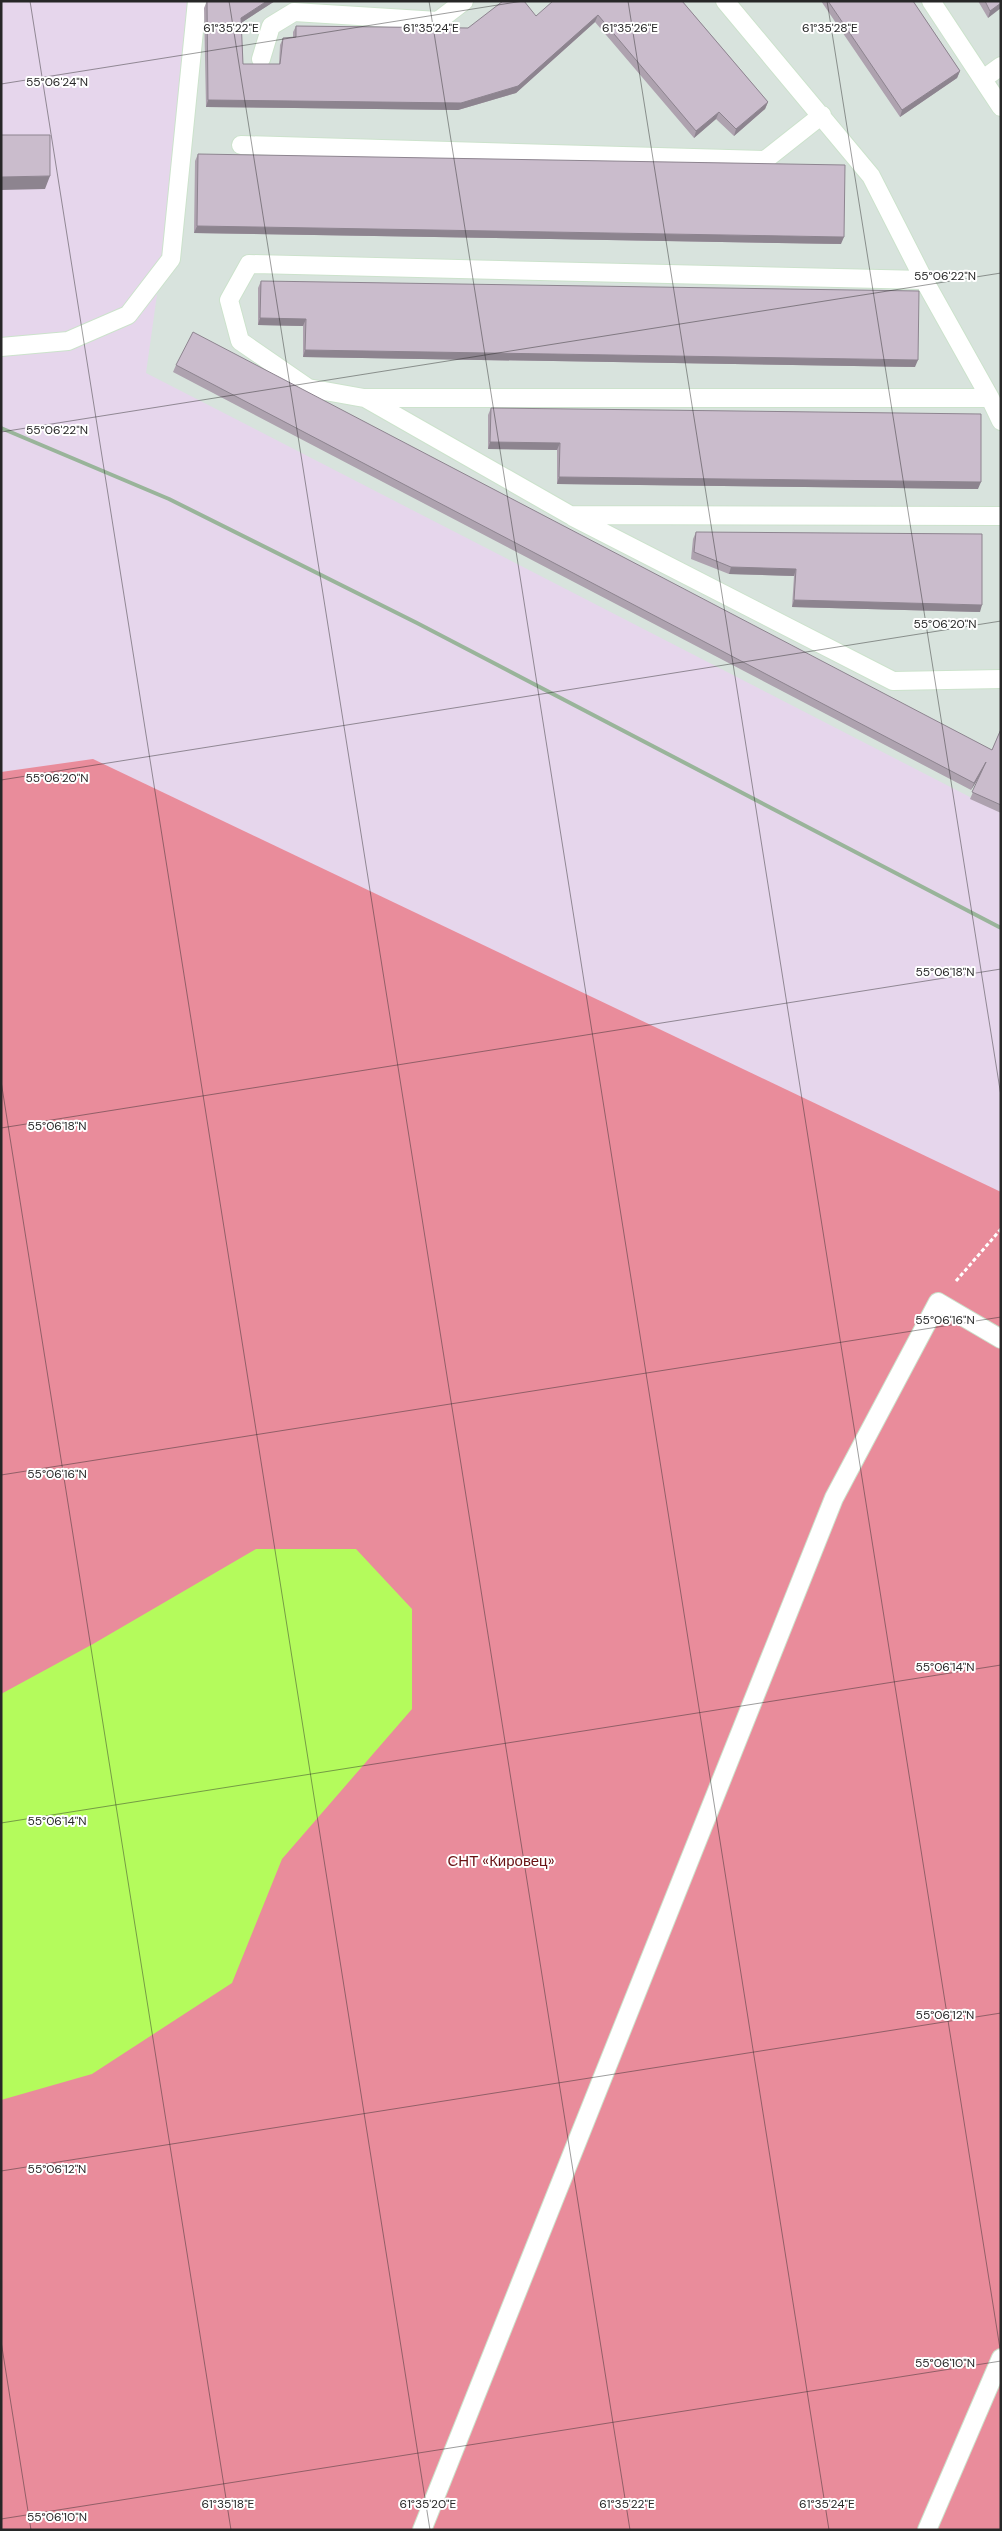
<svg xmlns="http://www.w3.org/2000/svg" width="1002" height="2531" viewBox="0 0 1002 2531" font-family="'DM Sans',sans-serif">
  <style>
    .industrial { fill: #d8e3dd }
    .green { fill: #e98c9b }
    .water { fill: #b4fb5c }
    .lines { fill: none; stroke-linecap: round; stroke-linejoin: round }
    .service-casing { stroke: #cce2cc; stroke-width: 20 }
    .path { stroke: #fff; stroke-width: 3; stroke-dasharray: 4 2.5; stroke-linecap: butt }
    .service { stroke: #fff; stroke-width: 18 }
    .rail { stroke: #99b49a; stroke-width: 4 }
    .wall { fill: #aea2af }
    .shaded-wall { fill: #8d848f }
    .building { fill: #cabccc; stroke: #8d848f }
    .ticks { fill: none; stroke: #272727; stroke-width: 1; stroke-opacity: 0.45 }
    .labels { text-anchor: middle; stroke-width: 4; stroke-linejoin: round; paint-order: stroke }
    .park-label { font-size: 15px; fill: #691214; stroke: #fff }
    .ticks-label { font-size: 12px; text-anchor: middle; fill: #272727; stroke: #fff; stroke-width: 4; stroke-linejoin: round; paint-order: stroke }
  </style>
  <rect width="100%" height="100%" fill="#e6d6ec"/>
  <path class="industrial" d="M225,1H1001V813L146,373L195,23Z"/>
  <path class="green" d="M93,759L1001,1192V2530H1V772Z"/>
  <path class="water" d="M256,1549H356L412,1609V1709L282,1859L232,1983L92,2074L1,2100V1694L93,1644Z"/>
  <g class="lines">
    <g class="service-casing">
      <path id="service" d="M725,1L871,176L924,280L990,398L1001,421
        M931,1L1001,107
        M261,59L271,26L294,12L438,21L464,1
        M983,79L1001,66
        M241,145L765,160L822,115
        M924,280L249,264L229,300L240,341L308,388L364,398H990
        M1,347L68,341L128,315L171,259L197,1
        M365,398L570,515L1001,516
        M573,517L893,681L1001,679
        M422,2530L834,1498L938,1302L1001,1339
        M927,2530L1001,2358"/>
    </g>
    <path class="path" d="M956,1281L1001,1229"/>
    <use href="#service" class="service"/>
    <path class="rail" d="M1,428L169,499L417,623L1001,928"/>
  </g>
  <path class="wall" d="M207,1H275L241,23L243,64H279L280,45L283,38H293V32L296,26L468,28L536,16L682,1L768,102L765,109L734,136L716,119L694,138L595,22L516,93L458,110L206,107L204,8Z
    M821,1H913L960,71L957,78L900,117Z
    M978,1H1001L988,18Z
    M198,154L841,244L194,233L195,161Z
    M261,281L915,367L303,357V326L258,325V288Z
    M176,365L992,750L1001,729V813L970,799L981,774L971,790L173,372Z
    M491,408L978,489L557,484V450L488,449V415Z
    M696,532L980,612L792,607L794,576L729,574L691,559L693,539Z"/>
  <path class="shaded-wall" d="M267,1H275L238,25L241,18Z
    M1001,3V8L988,18L990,11Z
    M598,15L595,22L516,93L458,110L206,107L208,100Z
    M960,71L957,78L900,117L902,110Z
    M768,102L765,109L734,136L736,129Z
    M719,112L716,119L694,138L696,131Z
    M50,176L45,189L1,190V177Z
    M197,226L844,237L841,244L194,233Z
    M260,318L306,319L303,326L258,325Z
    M305,350L918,360L915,367L303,357Z
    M490,442L560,443L557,450L488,449Z
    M559,477L981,482L978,489L557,484Z
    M731,567L796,569L794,576L729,574Z
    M794,600L982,605L980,612L792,607Z
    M986,762L984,769L971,790L974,783Z"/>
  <path class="building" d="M207,1H267L241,18L243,64H280L283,38L296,37V26L468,28L503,1H524L536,16L553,1H682L768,102L736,129L719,112L696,131L598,15L518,86L461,103L208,100Z
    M828,1H913L960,71L902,110Z
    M985,1H1001V3L990,11Z
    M1,135H50V176L1,177Z
    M198,154L845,165L844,237L197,226Z
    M261,281L919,291L918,360L305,350L306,319L260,318Z
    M193,332L992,750L1001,729V805L972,792L986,762L974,783L176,365Z
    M491,408L981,414V482L559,477L560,443L490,442Z
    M696,532L982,534V605L794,600L796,569L731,567L694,552Z"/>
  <path class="ticks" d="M30,1L430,2530M229,1L630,2530M429,1L829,2530M628,1L1001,2355M827,1L1001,1096M1,84L523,1M1,432L1001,273M1,780L1001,621M1,1081L231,2530M1,1128L1001,969M1,1475L1001,1317M1,1823L1001,1665M1,2171L1001,2013M1,2341L31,2530M1,2519L1001,2361"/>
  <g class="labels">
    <g class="park-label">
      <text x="501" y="1866">СНТ «Кировец»</text>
    </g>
  </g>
  <g class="ticks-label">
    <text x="231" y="32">61°35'22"E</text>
    <text x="431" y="32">61°35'24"E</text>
    <text x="830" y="32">61°35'28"E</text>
    <text x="630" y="32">61°35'26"E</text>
    <text x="57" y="86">55°06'24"N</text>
    <text x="945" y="280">55°06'22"N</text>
    <text x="57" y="434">55°06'22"N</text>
    <text x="945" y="628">55°06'20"N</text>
    <text x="57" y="782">55°06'20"N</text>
    <text x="945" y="976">55°06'18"N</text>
    <text x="57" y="1130">55°06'18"N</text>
    <text x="945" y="1324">55°06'16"N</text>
    <text x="57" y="1478">55°06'16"N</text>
    <text x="945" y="1671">55°06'14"N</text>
    <text x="57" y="1825">55°06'14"N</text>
    <text x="945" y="2019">55°06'12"N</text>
    <text x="57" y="2173">55°06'12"N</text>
    <text x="945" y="2367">55°06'10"N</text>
    <text x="228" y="2508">61°35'18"E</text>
    <text x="428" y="2508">61°35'20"E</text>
    <text x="627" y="2508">61°35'22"E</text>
    <text x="827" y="2508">61°35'24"E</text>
    <text x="57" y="2521">55°06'10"N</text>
  </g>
  <rect width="1002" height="2531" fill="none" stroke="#272727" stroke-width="5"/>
</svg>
